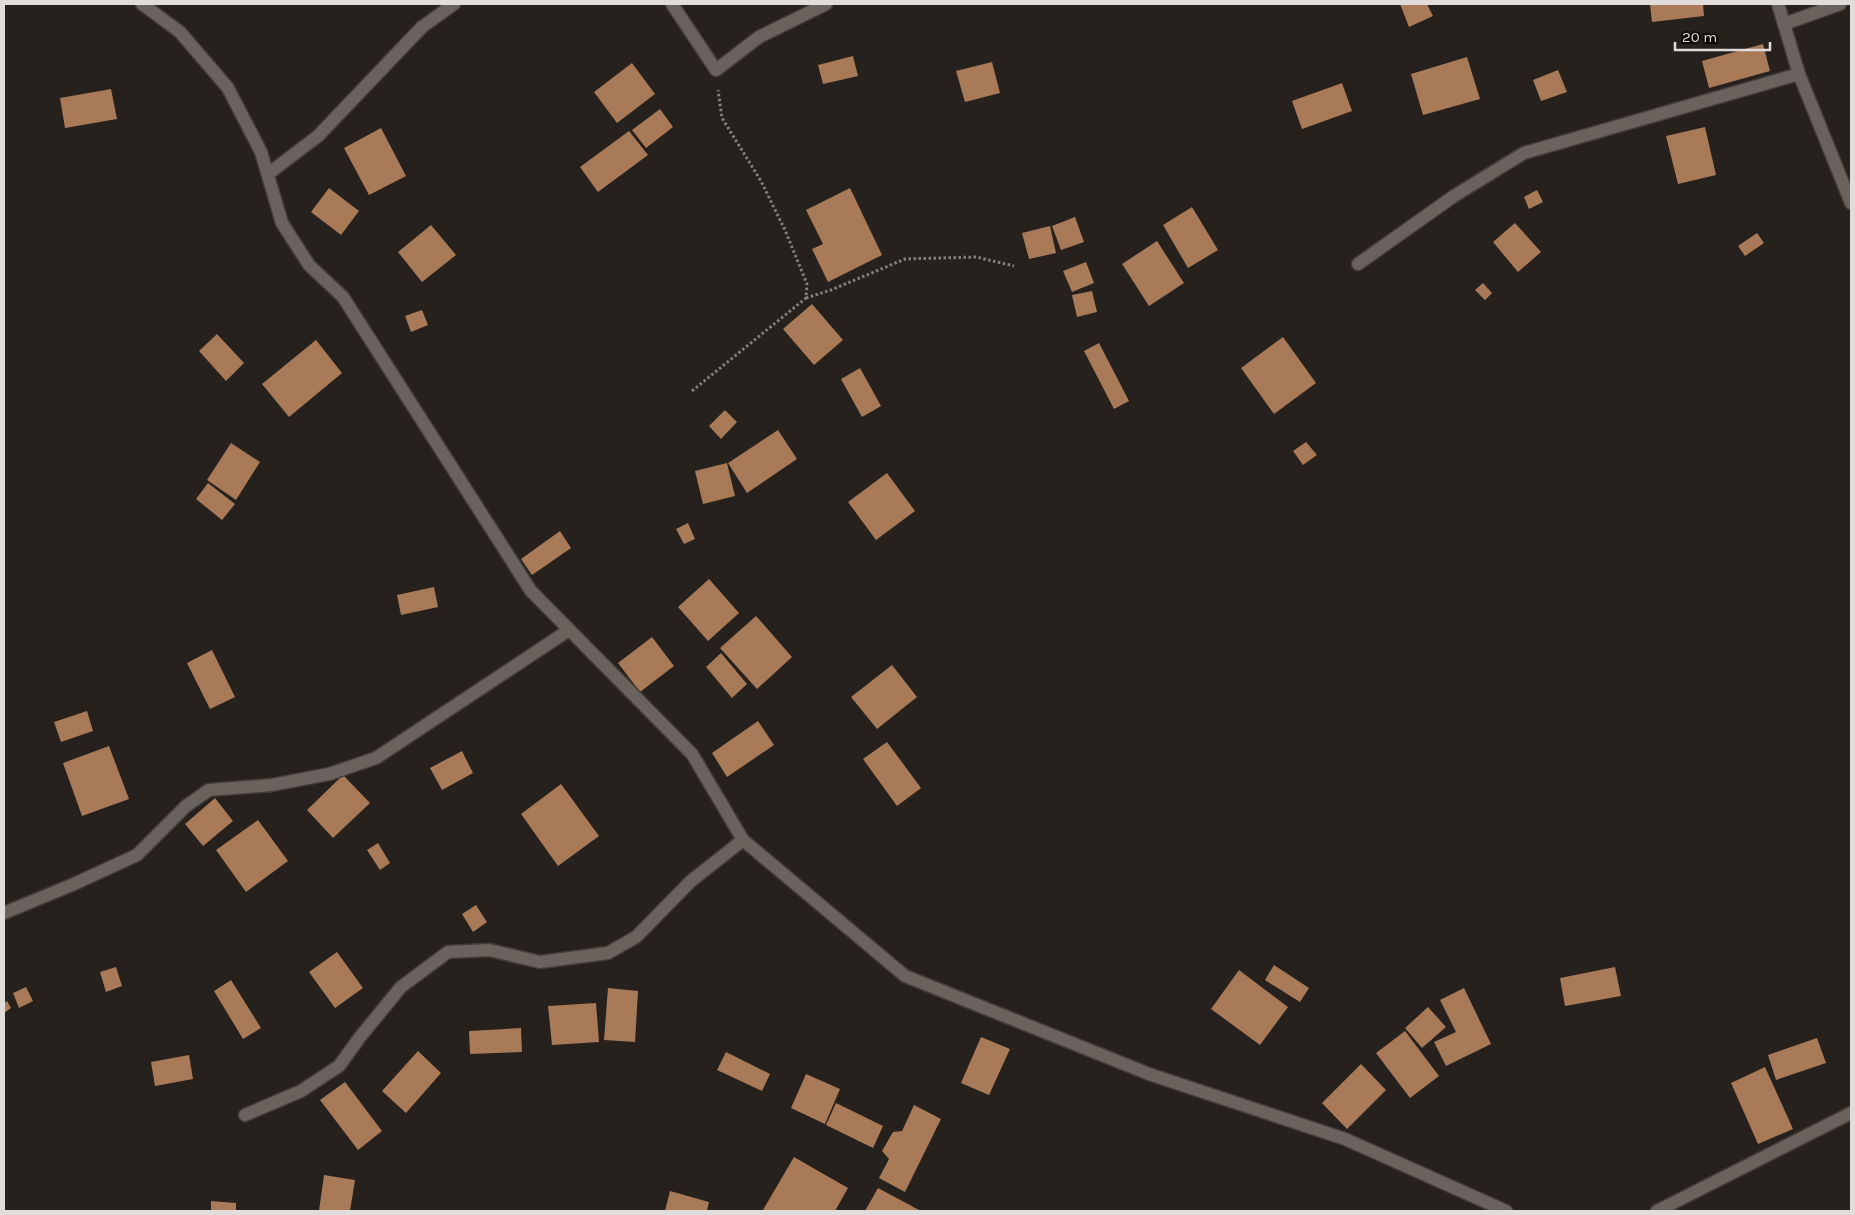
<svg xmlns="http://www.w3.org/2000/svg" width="1855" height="1215" viewBox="0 0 1855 1215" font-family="Karla,sans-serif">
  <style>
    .building { fill: #a87a57 }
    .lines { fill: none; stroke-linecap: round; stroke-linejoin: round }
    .lane-casing { stroke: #423d39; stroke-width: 15 }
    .street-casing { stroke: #423d39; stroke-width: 15 }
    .path { stroke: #837f7b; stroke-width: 3; stroke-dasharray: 2.5 2.5; stroke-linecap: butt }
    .lane { stroke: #69625d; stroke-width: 12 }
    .street { stroke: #69625d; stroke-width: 12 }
  </style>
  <rect width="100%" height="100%" fill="#27211d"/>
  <path class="building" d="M1400,4H1427L1433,16L1409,27Z
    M1650,4H1703L1704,16L1652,22Z
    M1763,44L1770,71L1709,88L1702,61Z
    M853,56L858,76L823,84L818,65Z
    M1467,57L1480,99L1423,115L1411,74Z
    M992,62L1000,93L965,102L956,71Z
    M632,63L655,94L617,123L594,92Z
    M1558,70L1567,92L1541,101L1533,80Z
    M1342,83L1352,111L1302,129L1292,101Z
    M111,89L117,119L65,128L60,98Z
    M660,109L673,127L646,148L632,130Z
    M1705,127L1716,175L1678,184L1666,136Z
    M381,128L406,176L369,195L344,148Z
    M629,131L648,155L598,192L580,167Z
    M329,188L359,211L341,235L311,212Z
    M850,188L882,255L828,282L812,249L823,244L806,210Z
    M1537,190L1543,202L1529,209L1524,197Z
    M1192,207L1218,250L1188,268L1163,225Z
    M1075,217L1084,242L1061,250L1052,226Z
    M1515,223L1541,252L1518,272L1493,242Z
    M431,225L456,255L422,282L398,252Z
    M1050,226L1056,253L1029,259L1022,233Z
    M1757,233L1764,243L1745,256L1738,246Z
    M1157,241L1184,283L1149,306L1122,264Z
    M1086,262L1094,283L1072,292L1063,271Z
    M1483,283L1492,293L1485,300L1475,290Z
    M1092,291L1097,312L1077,317L1072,295Z
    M812,304L843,340L814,365L783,329Z
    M422,310L428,325L411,332L405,316Z
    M217,334L244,363L226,381L199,351Z
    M1283,337L1316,383L1274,414L1241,368Z
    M316,340L342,373L289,417L262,384Z
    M1099,343L1129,401L1114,409L1084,351Z
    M860,368L881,406L862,417L841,379Z
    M725,410L737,422L721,439L709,426Z
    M778,430L797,459L747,493L728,463Z
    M1306,442L1317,455L1303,465L1293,451Z
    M231,443L260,462L236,500L207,480Z
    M727,463L735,496L703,504L695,471Z
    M887,473L915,511L876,540L848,502Z
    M208,483L235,504L222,520L196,499Z
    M688,523L695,539L684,544L676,529Z
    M560,531L571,548L532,575L521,559Z
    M709,579L739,613L708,641L678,607Z
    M434,587L438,607L401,615L397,595Z
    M756,616L792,657L757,689L720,648Z
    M652,637L674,666L640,692L618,663Z
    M212,650L235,697L210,709L187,663Z
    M721,653L747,684L732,698L706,667Z
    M892,665L917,697L877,729L851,697Z
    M87,711L93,731L61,742L54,722Z
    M758,721L774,745L727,777L712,753Z
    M887,742L921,788L897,806L863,759Z
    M109,746L129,799L82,816L63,763Z
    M462,751L473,773L442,790L430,768Z
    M343,775L370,803L333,838L307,810Z
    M561,784L599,836L558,866L521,814Z
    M215,798L233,821L203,846L185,824Z
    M258,820L288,861L246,892L216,850Z
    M378,843L390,863L380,870L367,850Z
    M476,905L487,922L473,932L462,914Z
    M337,952L363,988L335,1008L309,972Z
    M1274,965L1309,988L1300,1002L1265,980Z
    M116,967L122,986L106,992L100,972Z
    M1615,967L1621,996L1565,1006L1560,978Z
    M1239,970L1288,1007L1260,1045L1211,1009Z
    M231,980L261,1028L243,1039L214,991Z
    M26,987L33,1001L19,1008L13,993Z
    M608,988L638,991L635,1042L604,1040Z
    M1464,988L1491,1044L1446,1066L1434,1042L1456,1032L1440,1000Z
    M7,1001L11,1008L4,1013V1003Z
    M596,1003L599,1042L552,1045L548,1006Z
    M1428,1007L1446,1027L1422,1048L1405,1028Z
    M521,1028L522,1052L470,1054L469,1031Z
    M1405,1031L1439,1076L1410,1098L1376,1053Z
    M981,1037L1010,1049L989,1095L961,1083Z
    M1817,1038L1826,1063L1776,1080L1768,1055Z
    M418,1051L441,1073L406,1113L382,1091Z
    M726,1052L770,1074L762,1091L717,1070Z
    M189,1055L193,1079L155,1086L151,1062Z
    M1361,1064L1386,1090L1347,1129L1322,1103Z
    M1765,1067L1793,1129L1758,1144L1731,1083Z
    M806,1074L840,1089L825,1124L791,1108Z
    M345,1082L382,1131L358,1150L320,1100Z
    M836,1103L883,1126L873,1148L826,1125Z
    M914,1105L941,1119L905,1192L879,1178L889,1159L882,1151L893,1132L902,1131Z
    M794,1157L848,1188L835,1211L763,1210Z
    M324,1175L355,1180L350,1211H319Z
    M878,1188L921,1211H865Z
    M670,1191L709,1202L707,1211H665Z
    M211,1201L236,1203V1211H211Z"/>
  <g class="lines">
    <g class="lane-casing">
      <path id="lane" d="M1784,24L1840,4
        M4,913L74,884L137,855L186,806L209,790L272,785L329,774L376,758L569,630
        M245,1115L301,1091L339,1066L360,1037L401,987L448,952L489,950L540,962L608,953L636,937L691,881L743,840"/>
    </g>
    <g class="street-casing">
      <path id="street" d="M142,4L180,32L228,88L261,152L282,223L309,265L343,297L531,591L692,754L743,840L905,976L1149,1074L1345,1139L1506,1211
        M672,4L716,70L759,37L826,4
        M1778,4L1799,74L1851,203
        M268,174L318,136L422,27L454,4
        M1358,264L1454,196L1524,153L1799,74
        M1657,1211L1851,1113"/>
    </g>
    <path class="path" d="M806,298L831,290L905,259L976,257L1014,266
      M692,391L806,298L807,284L785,230L761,181L722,118L718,90"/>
    <use href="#lane" class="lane"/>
    <use href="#street" class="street"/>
  </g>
  <rect width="1855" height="1215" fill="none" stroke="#dfdcd9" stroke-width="10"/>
  <path d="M1675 42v8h95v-8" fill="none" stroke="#dfdcd9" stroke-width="2.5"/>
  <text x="1682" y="42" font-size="15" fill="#dfdcd9" stroke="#0e0b0a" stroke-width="4" paint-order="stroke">20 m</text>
</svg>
